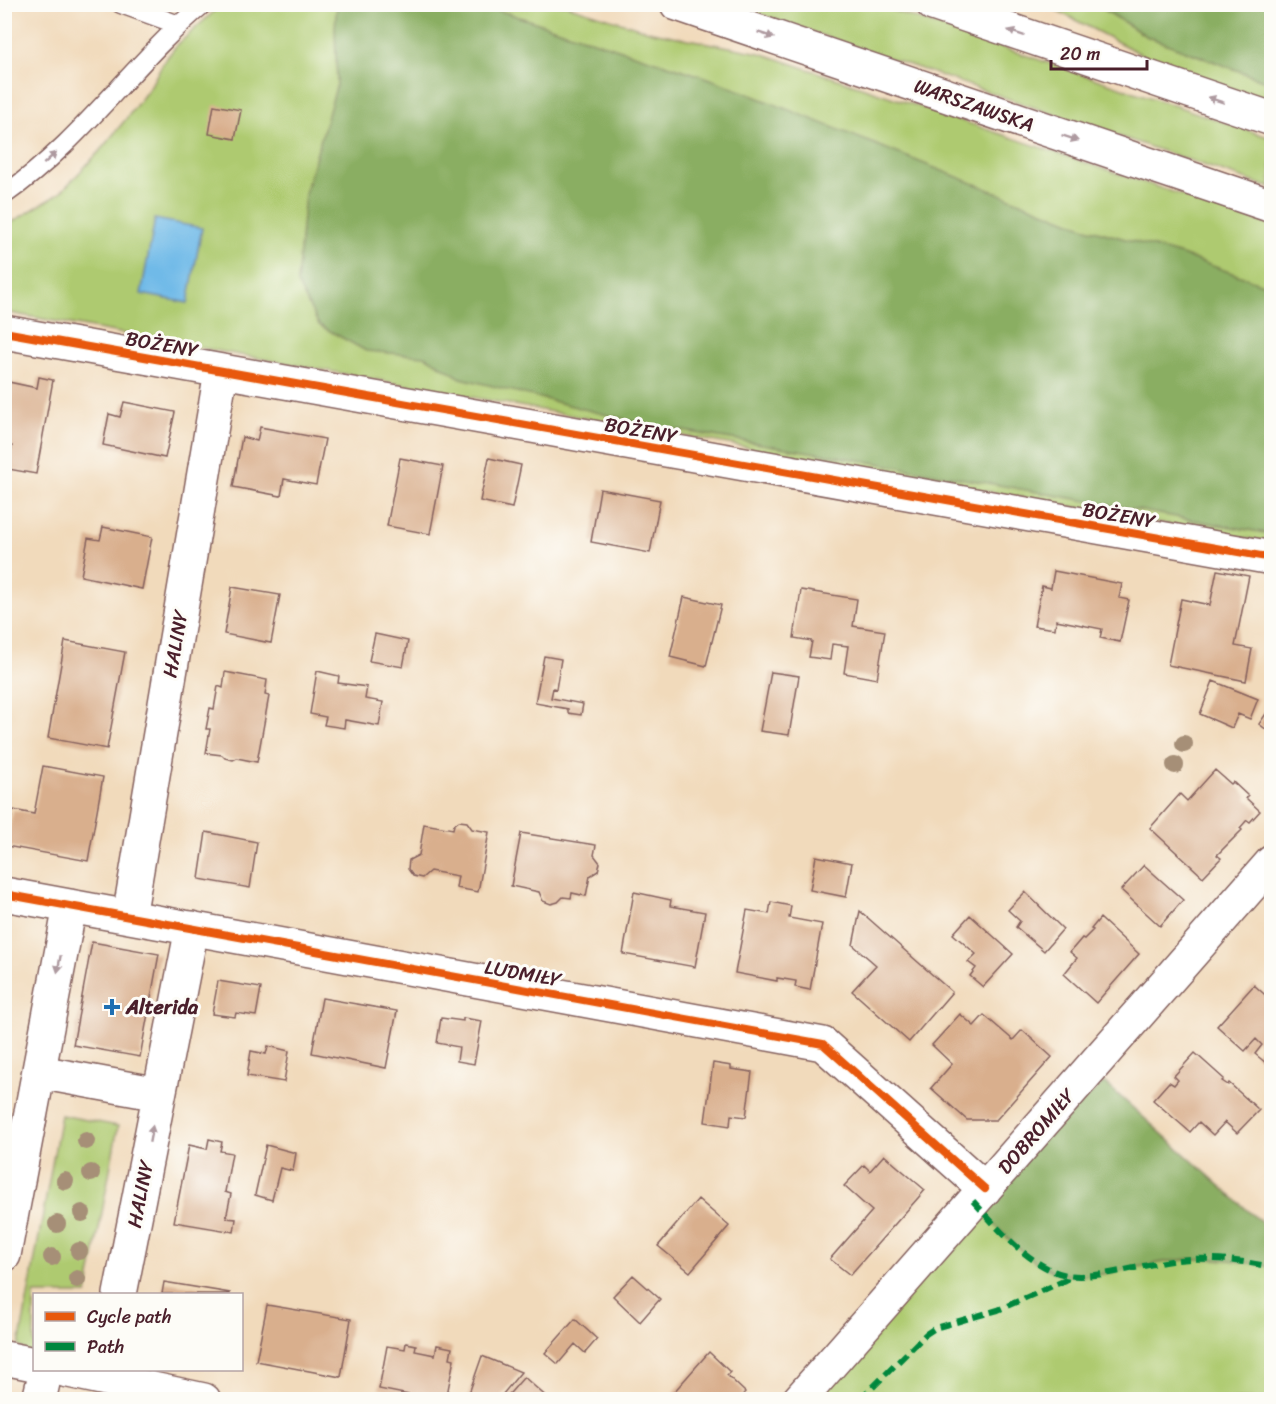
<svg xmlns="http://www.w3.org/2000/svg" width="1276" height="1404" viewBox="0 0 1276 1404" font-family="Sriracha,sans-serif">
  <style>
    .green { fill: #aeca70; stroke: #7c744e; stroke-width: 1.5 }
    .forest { fill: #8aae62; stroke: #6a6646; stroke-width: 1.5 }
    .water { fill: #6fbae8; stroke: #5c6c8a; stroke-width: 1.5 }
    .building { fill: #d9af8d }
    .lines { fill: none; stroke-linecap: round; stroke-linejoin: round }
    .lane-casing { stroke: #84605d; stroke-width: 21 }
    .street-casing { stroke: #84605d; stroke-width: 36 }
    .secondary-casing { stroke: #84605d; stroke-width: 36 }
    .lane { stroke: #fff; stroke-width: 18 }
    .street { stroke: #fff; stroke-width: 33 }
    .secondary { stroke: #fff; stroke-width: 33 }
    .quiet { stroke: #00873e; stroke-width: 6; stroke-dasharray: 12 6; stroke-linecap: butt }
    .cycleway-casing { stroke: #fdfcf7; stroke-width: 11 }
    .cycleway { stroke: #e8590c; stroke-width: 8 }
    .tree { fill: #a68f77 }
    .oneway { fill: #ae9aa0 }
    .poi-dot { fill: #1f6fb2; stroke: #fdfcf7; stroke-width: 2 }
    .labels { text-anchor: middle; stroke-width: 6; stroke-linejoin: round; paint-order: stroke }
    .street-label { font-size: 20px; fill: #4a1f2b; stroke: #fdfcf7 }
    .poi-label { font-size: 20px; font-weight: bold; fill: #4a1f2b; stroke: #fdfcf7; text-anchor: start }
  </style>
  <rect width="100%" height="100%" fill="#fdfcf7"/>
  <filter id="ink" filterUnits="userSpaceOnUse"><feTurbulence type="fractalNoise" baseFrequency=".0167" numOctaves="2"/><feDisplacementMap in="SourceGraphic" scale="12" xChannelSelector="R" yChannelSelector="G"/><feConvolveMatrix kernelMatrix="1 2 1 2 8 2 1 2 1" color-interpolation-filters="sRGB"/></filter>
  <filter id="wash" filterUnits="userSpaceOnUse"><feTurbulence type="fractalNoise" baseFrequency=".008" numOctaves="4" result="noise"/><feDisplacementMap in="SourceGraphic" scale="24" xChannelSelector="R" yChannelSelector="G"/><feGaussianBlur stdDeviation="1.35" result="paint"/><feColorMatrix in="noise" values="0 0 0 0 0 0 0 0 0 0 0 0 0 0 0 0 0 1.4 0 .05"/><feComposite in="paint" operator="in"/></filter>
  <g filter="url(#wash)">
    <rect width="100%" height="100%" fill="#f1dabb"/>
    <path class="green" d="M747,4L877,5L1271,138V188L745,9Z
      M221,5H566L652,32L760,53L1271,225V543L5,312L4,227L60,193L98,153L126,119L150,87L163,63L176,46Z
      M1041,5H1097L1146,36L1271,83V102L1164,66L1054,9Z
      M61,1115L118,1126L87,1294H34V1356L19,1346Z
      M973,1201L1011,1242L1034,1261L1054,1272L1094,1274L1172,1261L1213,1258L1240,1260L1271,1267V1399L801,1400Z"/>
    <path class="forest" d="M337,5H482L711,79L1083,227L1182,255L1271,287V534L859,460L647,425L461,378L425,356L366,351L319,325L297,283L305,194L337,84L335,28Z
      M1097,5H1271V83L1146,36Z
      M1104,1082L1263,1224L1271,1225V1267C1237,1260 1206,1256 1171,1261C1138,1265 1083,1285 1053,1271C1020,1256 997,1227 973,1201Z"/>
    <path class="water" d="M155,219L202,228L188,303L141,294Z"/>
    <g id="blocks">
      <path class="building" d="M214,105L241,110L235,139L209,134Z
        M39,377L53,380L36,474L8,469L12,446L4,444V381L37,388Z
        M124,402L175,412L165,458L103,445L109,414L120,417Z
        M260,427L325,439L316,485L284,479L281,496L233,487L242,437L257,441Z
        M400,458L443,466L430,534L387,526Z
        M489,458L521,465L512,508L480,501Z
        M600,489L660,500L650,553L591,542Z
        M103,527L152,537L142,589L81,576L88,538L100,540Z
        M1217,570L1249,576L1235,646L1252,649L1246,681L1168,665L1181,599L1210,605Z
        M1054,571L1122,584L1119,598L1129,600L1120,642L1100,638L1102,629L1056,620L1055,629L1034,626L1042,586L1051,588Z
        M232,587L280,595L271,643L224,634Z
        M801,590L857,599L853,626L885,631L877,679L844,673L848,646L832,644L830,660L809,657L812,641L794,638Z
        M684,597L721,605L706,666L670,657Z
        M375,634L408,641L403,667L369,661Z
        M65,641L125,652L107,749L48,738Z
        M544,656L561,659L556,689L553,688L551,698L583,704L581,715L568,713V709L535,703Z
        M317,671L339,676L338,683L367,687L365,699L383,702L379,726L345,720L344,728L324,725L326,717L310,714Z
        M225,672L267,680L265,695L269,696L257,762L237,758L233,760L225,758L222,755L206,753L210,729H206L210,708L214,709L218,686L223,688Z
        M771,672L799,676L789,735L760,731Z
        M1213,681L1258,699L1250,719L1238,714L1232,728L1200,714Z
        M1272,705V724L1267,730L1259,724Z
        M43,766L103,777L88,861L6,846L13,810L34,814Z
        M1215,770L1231,784L1233,782L1248,796L1246,798L1260,811L1250,822L1247,820L1240,828L1242,830L1217,855L1221,858L1203,877L1150,828L1180,794L1187,801Z
        M459,821L467,822L472,829L489,832L478,892L456,888L458,876L430,871L422,878L413,876L408,869L409,860L419,855L424,824L453,829L454,825Z
        M206,832L257,842L250,888L199,879Z
        M521,833L596,845L594,855L600,863L598,871L590,876L586,896L572,893L571,898L563,897L558,902L551,904L543,901L539,892L511,886Z
        M816,856L852,863L846,897L810,890Z
        M1144,865L1183,900L1160,926L1121,890Z
        M634,892L671,900L670,906L705,912L695,967L623,954Z
        M1025,892L1063,929L1044,951L1016,927L1020,921L1008,910Z
        M771,902L791,906L789,918L822,924L810,990L795,987L796,981L777,978V981L735,973L747,910L769,914Z
        M860,911L952,992L909,1042L852,991L876,965L853,945Z
        M970,915L1013,954L983,987L970,976L976,968L968,962L976,954L953,934Z
        M1100,918L1139,954L1096,1003L1064,974L1077,958L1070,952L1082,938L1084,939L1093,930L1091,929Z
        M92,942L159,954L140,1057L73,1045Z
        M218,981L261,988L256,1016L236,1013L235,1017L212,1014Z
        M1254,985L1272,1001V1068L1255,1054L1262,1045L1256,1039L1245,1051L1217,1026Z
        M322,998L397,1011L386,1068L312,1053Z
        M960,1014L974,1026L984,1015L1013,1040L1022,1030L1052,1057L996,1120H967L931,1088L952,1064L932,1045Z
        M441,1018L463,1021V1018L482,1021L474,1064L457,1061L459,1047L437,1043Z
        M268,1046L289,1051L284,1082L247,1076L251,1051L266,1054Z
        M1195,1053L1224,1079L1222,1081L1228,1085L1229,1083L1259,1110L1237,1133L1225,1122L1213,1135L1199,1122L1190,1132L1153,1100L1169,1082L1174,1085L1178,1080L1174,1076Z
        M713,1063L731,1066V1069L752,1072L746,1117L731,1115L730,1126L705,1122Z
        M209,1139L222,1142L220,1151L232,1153L225,1192L231,1194L226,1218L236,1219L234,1232L174,1222L189,1145L207,1149Z
        M266,1145L296,1153L293,1171L280,1168L272,1200L255,1195Z
        M884,1155L925,1190L850,1275L830,1259L872,1211L844,1186L864,1165L870,1171Z
        M698,1199L729,1226L690,1272L658,1246Z
        M633,1275L660,1299L640,1322L613,1296Z
        M164,1282L230,1293V1294H162Z
        M267,1305L351,1319L341,1377L256,1361Z
        M575,1319L597,1339L585,1353L575,1344L558,1364L545,1353Z
        M406,1343L416,1345L415,1351L435,1355L437,1345L452,1348L450,1358L454,1359L446,1400H434L379,1389L387,1346L405,1349Z
        M709,1352L730,1372L727,1375L745,1392L738,1400H680L673,1393Z
        M482,1356L521,1372L498,1400L467,1399Z
        M524,1377L550,1400H504Z"/>
    </g>
  </g>
  <g filter="url(#ink)">
    <use href="#blocks" fill-opacity="0" stroke="#84605d" stroke-width="1.5"/>
    <g class="lines">
      <g class="lane-casing">
        <path id="lane" d="M121,4L179,25
          M4,195C81,142 133,63 203,4"/>
      </g>
      <g class="street-casing">
        <path id="street" d="M4,332L1272,558
          M4,894L823,1044L985,1189
          M129,917L221,372
          M39,1072L159,1094
          M4,1255L70,906
          M120,1294L192,928
          M4,1358L34,1364
          M64,1370L204,1400
          M39,1400L46,1370
          M799,1400L1272,862"/>
      </g>
      <g class="secondary-casing">
        <path id="secondary" d="M677,4L1272,206
          M933,4L1272,119"/>
      </g>
      <use href="#lane" class="lane"/>
      <use href="#street" class="street"/>
      <use href="#secondary" class="secondary"/>
      <path class="quiet" d="M973,1201C997,1227 1020,1256 1053,1271C1083,1285 1138,1265 1171,1261C1206,1256 1237,1260 1272,1267
        M860,1400L926,1334L935,1328L998,1310L1066,1280L1067,1275"/>
      <g class="cycleway-casing">
        <path id="cycleway" d="M4,332L1272,558
          M4,894L823,1044L985,1189"/>
      </g>
      <use href="#cycleway" class="cycleway"/>
    </g>
    <g class="tree">
      <circle cx="1184" cy="744" r="9"/>
      <circle cx="1175" cy="765" r="9"/>
      <circle cx="86" cy="1141" r="9"/>
      <circle cx="91" cy="1173" r="9"/>
      <circle cx="65" cy="1181" r="9"/>
      <circle cx="82" cy="1213" r="9"/>
      <circle cx="57" cy="1224" r="9"/>
      <circle cx="79" cy="1251" r="9"/>
      <circle cx="52" cy="1257" r="9"/>
      <circle cx="77" cy="1279" r="9"/>
    </g>
    <defs><path id="oneway-solid" d="M-6-.8H1V-3.2L6.5 0L1 3.2V.8H-6Z" transform="scale(1.5)"/></defs>
    <g class="oneway">
      <use href="#oneway-solid" transform="translate(1016 33) rotate(-161)"/>
      <use href="#oneway-solid" transform="translate(766 35) rotate(19)"/>
      <use href="#oneway-solid" transform="translate(1216 100) rotate(-161)"/>
      <use href="#oneway-solid" transform="translate(1070 138) rotate(19)"/>
      <use href="#oneway-solid" transform="translate(50 158) rotate(-42)"/>
      <use href="#oneway-solid" transform="translate(59 964) rotate(101)"/>
      <use href="#oneway-solid" transform="translate(151 1134) rotate(-79)"/>
    </g>
  </g>
  <path class="poi-dot" d="M109 998h6v6h6v6h-6v6h-6v-6h-6v-6h6z"/>
  <g class="labels">
    <g class="street-label">
      <text transform="translate(974 105) rotate(19)" y="7">WARSZAWSKA</text>
      <text transform="translate(162 344) rotate(10)" y="7">BOŻENY</text>
      <text transform="translate(641 430) rotate(10)" y="7">BOŻENY</text>
      <text transform="translate(1119 515) rotate(10)" y="7">BOŻENY</text>
      <text transform="translate(175 644) rotate(-80)" y="7">HALINY</text>
      <text transform="translate(523 973) rotate(10)" y="7">LUDMIŁY</text>
      <text transform="translate(1036 1131) rotate(-49)" y="7">DOBROMIŁY</text>
      <text transform="translate(140 1194) rotate(-79)" y="7">HALINY</text>
    </g>
    <g class="poi-label">
      <text x="126" y="1014">Alterida</text>
    </g>
  </g>
  <rect width="1276" height="1404" fill="none" stroke="#fdfcf7" stroke-width="24"/>
  <rect x="33" y="1293" width="210" height="78" fill="#fdfcf7" stroke="#b5a4a5" stroke-width="1.5"/>
  <rect x="45" y="1312" width="30" height="9" fill="#e8590c" stroke="#b5a4a5" stroke-width="1.5"/>
  <text x="87" y="1323" font-size="18" fill="#4a1f2b">Cycle path</text>
  <rect x="45" y="1342" width="30" height="9" fill="#00873e" stroke="#b5a4a5" stroke-width="1.5"/>
  <text x="87" y="1353" font-size="18" fill="#4a1f2b">Path</text>
  <path d="M1051 60v9h96v-9" fill="none" stroke="#4a1f2b" stroke-width="3"/>
  <text x="1060" y="60" font-size="18" fill="#4a1f2b" stroke="#fdfcf7" stroke-width="4.5" paint-order="stroke">20 m</text>
</svg>
